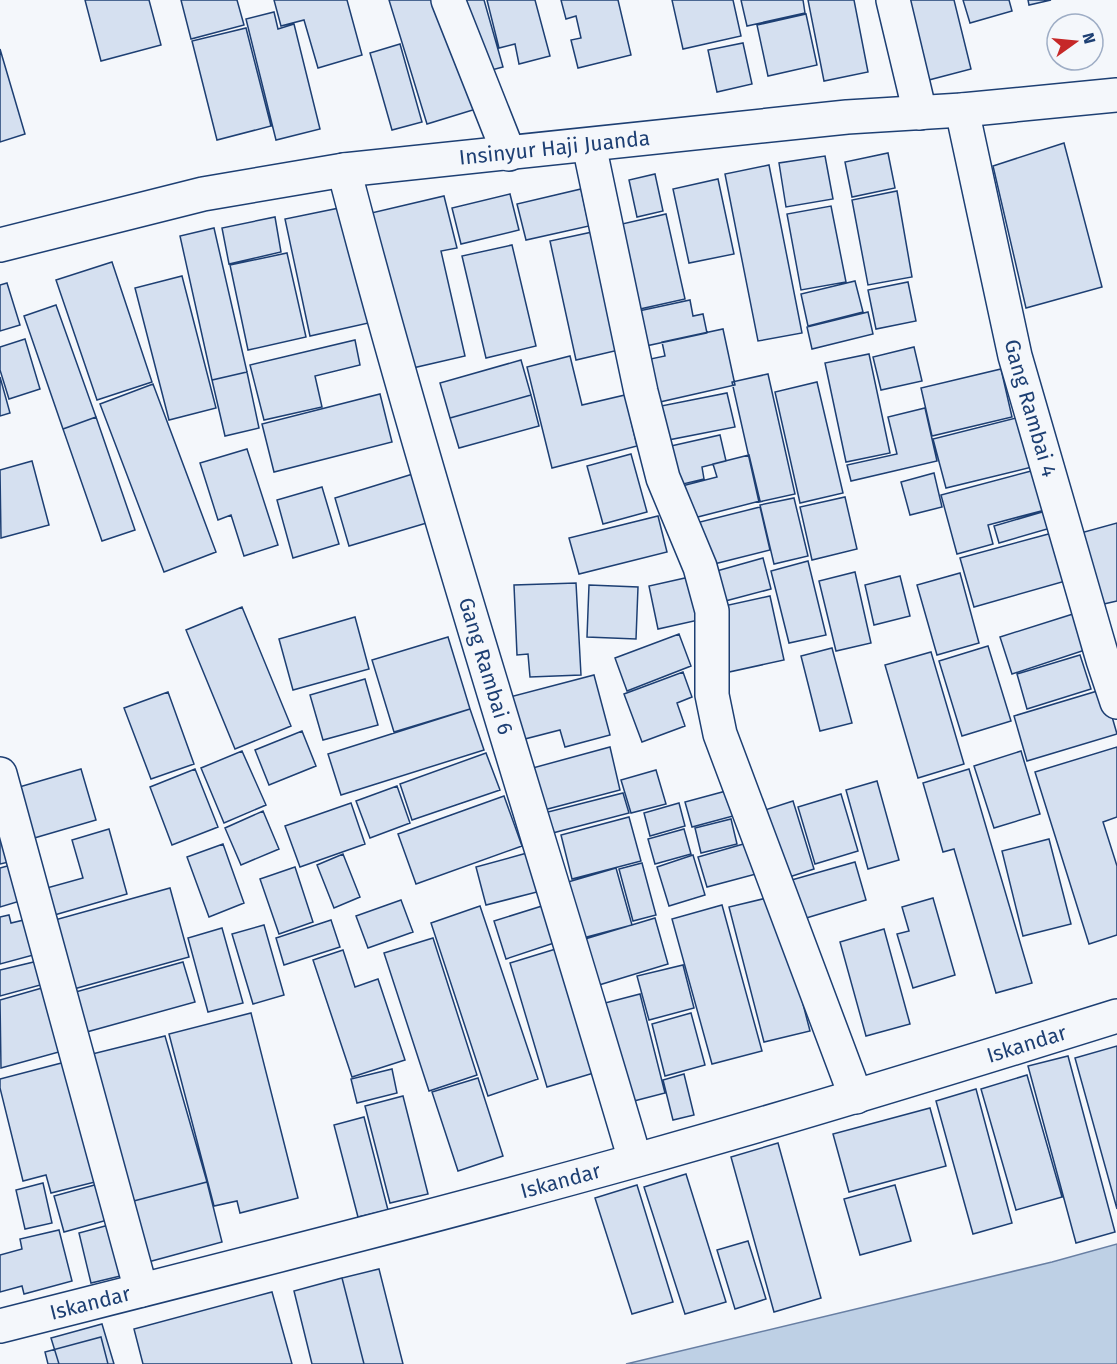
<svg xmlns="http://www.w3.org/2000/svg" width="1117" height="1364" viewBox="0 0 1117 1364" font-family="'Fira Sans',sans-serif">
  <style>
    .water { fill: #bed0e5; stroke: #687fa3; stroke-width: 1.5 }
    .building { fill: #d5e0f0; stroke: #1d3f73; stroke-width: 1.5 }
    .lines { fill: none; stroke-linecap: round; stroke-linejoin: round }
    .street-casing { stroke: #1d3f73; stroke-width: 36 }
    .secondary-casing { stroke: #1d3f73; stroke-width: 36 }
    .street { stroke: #f4f7fb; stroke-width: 33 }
    .secondary { stroke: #f4f7fb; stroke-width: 33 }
    .labels { text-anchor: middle; stroke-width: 4.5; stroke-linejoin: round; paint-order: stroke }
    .street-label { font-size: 21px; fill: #1d3f73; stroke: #f4f7fb }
  </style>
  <rect width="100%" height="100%" fill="#f4f7fb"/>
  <path class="water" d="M1117,1244V1364H626L1052,1262Z"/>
  <path class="building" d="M85,0H149L161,45L101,61Z
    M181,0H237L244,25L191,39Z
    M274,0H347L362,55L318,68L304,20L281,26Z
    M389,0H443L476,109L427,124Z
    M459,0H484L503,67L480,73Z
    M487,0H535L550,56L519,64L515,44L499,48Z
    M561,0H618L631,55L578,68L571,40L581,38L576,16L566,19Z
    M672,0H733L741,36L683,49Z
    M741,0H803L805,13L747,26Z
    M808,0H854L868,72L824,81Z
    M906,0H954L971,69L925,81Z
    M963,0H1009L1012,11L970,23Z
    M1028,0H1051L1029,5Z
    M274,12L278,29L294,24L320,129L276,140L246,19Z
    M806,14L817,65L768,76L757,25Z
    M246,28L271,126L217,140L192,41Z
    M743,43L752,84L717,92L708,50Z
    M400,44L422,122L392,130L370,53Z
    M0,49L25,134L0,142Z
    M1064,143L1102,287L1026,308L993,166Z
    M888,153L895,188L852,197L845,162Z
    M825,156L833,199L786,207L779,163Z
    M769,165L802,333L758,341L725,174Z
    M655,174L663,211L637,217L629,180Z
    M718,179L734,254L689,263L673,189Z
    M581,189L589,226L526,240L517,204Z
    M897,191L912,277L868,285L852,200Z
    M510,194L519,230L461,244L452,208Z
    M444,196L457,248L441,251L465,356L404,370L367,214Z
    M349,206L373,322L310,336L285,219Z
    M831,206L846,282L801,290L787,214Z
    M666,214L685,299L640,309L622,224Z
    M275,217L281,252L229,264L222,228Z
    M214,228L247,372L212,380L180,236Z
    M597,231L623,349L576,360L550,241Z
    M512,245L536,346L486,358L462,256Z
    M287,253L306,337L248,350L230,265Z
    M112,262L152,382L97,400L56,280Z
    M182,276L216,408L169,420L135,288Z
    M855,281L863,312L808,326L801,294Z
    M908,282L916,321L876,329L868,290Z
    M7,283L20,325L0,331V285Z
    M690,300L693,316L703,314L707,333L641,347L634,312Z
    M56,305L96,417L63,429L24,316Z
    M868,312L873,334L812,349L807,327Z
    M723,329L735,385L651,404L641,361L665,356L662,342Z
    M25,339L40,389L9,399L0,370V347Z
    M355,340L360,365L315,376L322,407L264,420L250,365Z
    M914,347L922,381L881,390L873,357Z
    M869,354L890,453L846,462L825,363Z
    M570,356L582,405L625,395L637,446L552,468L527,367Z
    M521,360L531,395L450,418L440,383Z
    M1001,369L1012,417L932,436L921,388Z
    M247,372L259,428L225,436L212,380Z
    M768,374L795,494L759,502L732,382Z
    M0,377L10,413L0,416Z
    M817,382L843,493L800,503L775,392Z
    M153,384L216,552L164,572L100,404Z
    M727,393L735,427L663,441L656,407Z
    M380,394L392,442L274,472L262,424Z
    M531,395L539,426L459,448L450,418Z
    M925,408L937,461L851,481L847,465L897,454L888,417Z
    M96,417L135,530L102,541L63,429Z
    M1020,417L1032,467L946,488L933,439Z
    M720,435L726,461L702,467L704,479L679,485L662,448Z
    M247,449L278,545L244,556L231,515L218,520L200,463Z
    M631,454L647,512L603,524L587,466Z
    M749,455L760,501L686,520L678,487L717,477L713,464Z
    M32,461L49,525L1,538L0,470Z
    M1035,470L1045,510L988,525L993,544L957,554L941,495Z
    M416,473L430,522L349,546L335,498Z
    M934,473L942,507L910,515L901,482Z
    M322,487L339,544L293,558L277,500Z
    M845,497L857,549L812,560L800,507Z
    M794,498L808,556L774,564L760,505Z
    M760,507L770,550L710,565L700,522Z
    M1049,510L1054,527L999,543L994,526Z
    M658,516L667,552L579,574L569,538Z
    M1117,523V601L1095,606L1077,534Z
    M1056,532L1069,580L974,607L960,558Z
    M763,558L771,589L714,604L706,574Z
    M808,561L826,635L789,643L771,571Z
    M855,572L871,643L836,651L819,581Z
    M960,573L979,643L937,655L917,585Z
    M694,576L703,619L658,629L649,586Z
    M900,576L910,616L874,625L865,585Z
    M576,583L581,675L530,677L528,654L517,655L514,585Z
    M589,585L638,587L636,639L587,637Z
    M770,596L784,660L729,672L715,608Z
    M242,607L291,726L235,749L186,630Z
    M1073,614L1085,650L1012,674L1000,637Z
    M355,617L369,669L293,690L279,639Z
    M679,634L691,666L627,691L615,658Z
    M448,637L470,709L394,732L372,660Z
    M988,646L1011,721L962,736L939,661Z
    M832,648L852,723L820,731L801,656Z
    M931,652L964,764L918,778L885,665Z
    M1080,655L1091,689L1027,709L1017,674Z
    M683,672L692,697L677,703L685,726L642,742L624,694Z
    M594,675L610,735L565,747L560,730L517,741L506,698Z
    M365,679L378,725L323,740L310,695Z
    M1104,689L1117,734L1027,761L1014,716Z
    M168,692L194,764L151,779L124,708Z
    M470,709L484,750L341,795L328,754Z
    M302,731L316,766L269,785L255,750Z
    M610,747L620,790L540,811L529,769Z
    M1117,747V817L1103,822L1117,866V935L1089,944L1035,772Z
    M242,751L266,805L224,823L201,768Z
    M1021,751L1040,814L994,828L974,766Z
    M486,753L500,790L412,820L400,784Z
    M81,769L96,820L24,841L9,790Z
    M195,769L218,827L172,845L150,787Z
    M969,769L1032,983L996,993L954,849L943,852L923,783Z
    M656,770L666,804L631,813L621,780Z
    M877,781L899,860L868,869L846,790Z
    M397,786L410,823L370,838L356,801Z
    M726,791L733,816L692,827L685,802Z
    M623,793L629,813L545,835L540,814Z
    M841,794L858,851L815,864L798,807Z
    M504,796L522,846L416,884L398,834Z
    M793,801L814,869L780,880L759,812Z
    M351,803L365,844L300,867L285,826Z
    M679,803L685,826L650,836L644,813Z
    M263,811L279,849L241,865L225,828Z
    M0,812L13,861L0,864Z
    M629,817L641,861L572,879L561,835Z
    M731,819L737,844L701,853L695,828Z
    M109,829L127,894L44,918L36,891L83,878L72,840Z
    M684,829L691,854L655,864L648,839Z
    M1049,839L1071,924L1023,936L1002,851Z
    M747,843L756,874L707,887L698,857Z
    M223,844L244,903L209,917L187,857Z
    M527,853L537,892L486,905L476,867Z
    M343,854L360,897L334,908L317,865Z
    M693,855L705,895L669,906L657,867Z
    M855,862L866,900L793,922L781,883Z
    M642,863L656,915L633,921L619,869Z
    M11,865L20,901L0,907V868Z
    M295,867L313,922L279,934L260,879Z
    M616,868L632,925L583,938L568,882Z
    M170,888L189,957L63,992L44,923Z
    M775,896L810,1031L764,1042L729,907Z
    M933,898L955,975L913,988L897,934L909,931L902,907Z
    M401,900L413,932L368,948L356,916Z
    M722,905L762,1051L712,1064L672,919Z
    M480,906L538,1079L488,1096L431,923Z
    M542,906L554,943L506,959L494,921Z
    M9,915L11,923L28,919L37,954L0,964V917Z
    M655,918L668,964L599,985L585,939Z
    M331,920L340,947L284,965L276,938Z
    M264,925L284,995L253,1004L232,934Z
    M222,928L243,1003L208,1012L188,938Z
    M884,929L910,1024L866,1036L840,942Z
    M433,938L477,1075L429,1091L384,953Z
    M559,948L597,1072L547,1087L510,963Z
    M343,950L355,987L378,979L405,1060L352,1077L313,960Z
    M38,961L44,984L0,996V970Z
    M183,962L195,1002L83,1033L72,993Z
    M683,965L694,1008L649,1020L637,976Z
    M49,986L66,1050L1,1068L0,1000Z
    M640,994L665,1093L630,1102L605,1003Z
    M251,1013L298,1198L240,1213L237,1201L214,1206L169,1034Z
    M691,1013L705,1065L665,1076L652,1024Z
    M165,1036L207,1182L122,1204L80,1057Z
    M1117,1046V1209L1075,1058Z
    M1068,1056L1115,1232L1076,1243L1028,1066Z
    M73,1060L103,1180L51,1193L46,1175L23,1181L0,1088V1079Z
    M392,1069L397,1093L357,1103L351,1079Z
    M684,1074L694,1115L673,1120L663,1080Z
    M1027,1075L1062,1197L1016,1210L981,1089Z
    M478,1078L503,1156L458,1171L432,1092Z
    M976,1089L1012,1223L973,1234L936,1101Z
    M403,1096L428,1194L390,1203L365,1106Z
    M930,1108L946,1166L849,1192L833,1134Z
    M364,1117L388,1210L358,1217L334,1125Z
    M778,1143L821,1298L774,1312L731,1157Z
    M686,1174L726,1302L685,1314L644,1187Z
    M207,1182L222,1242L137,1265L122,1204Z
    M43,1183L52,1223L25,1229L16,1190Z
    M102,1183L111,1219L64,1232L54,1196Z
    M637,1185L673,1302L632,1314L595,1198Z
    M895,1185L911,1241L860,1255L844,1199Z
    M120,1222L133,1273L91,1283L79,1233Z
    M59,1230L72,1281L24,1294L22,1286L0,1292V1255L22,1249L20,1239Z
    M748,1241L766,1299L735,1309L717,1250Z
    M379,1269L403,1364H364L342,1278Z
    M342,1278L364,1364H312L294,1291Z
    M272,1292L292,1364H143L134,1329Z
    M102,1324L114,1364H59L51,1338Z
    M101,1337L108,1364H48L45,1352Z"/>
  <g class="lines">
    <g class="street-casing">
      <g id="street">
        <path d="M448,0L509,154"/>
        <path d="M893,0L920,113"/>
        <path id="s1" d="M962,110L1015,356L1103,660L1117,702"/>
        <path d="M589,145L641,392L663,478L700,567L712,611V695L720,734L856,1097"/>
        <path id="s2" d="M344,170C431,503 538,830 635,1160"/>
        <path d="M0,774L141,1290"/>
        <path id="s3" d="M0,1326C213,1272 426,1219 637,1160C798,1115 957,1066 1117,1016"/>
      </g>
    </g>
    <g class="secondary-casing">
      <g id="secondary">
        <path id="s4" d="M0,245L203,194L344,170L847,117L962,110L1117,95"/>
      </g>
    </g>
    <use href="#street" class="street"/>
    <use href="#secondary" class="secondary"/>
  </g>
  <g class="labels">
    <g class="street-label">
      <text dy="7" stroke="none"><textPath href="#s4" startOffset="564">Insinyur Haji Juanda</textPath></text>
      <text dy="7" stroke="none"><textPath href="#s1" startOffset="306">Gang Rambai 4</textPath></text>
      <text dy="7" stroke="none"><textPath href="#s2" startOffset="516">Gang Rambai 6</textPath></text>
      <text dy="7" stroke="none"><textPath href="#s3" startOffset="1065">Iskandar</textPath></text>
      <text dy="7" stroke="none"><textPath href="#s3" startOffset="579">Iskandar</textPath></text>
      <text dy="7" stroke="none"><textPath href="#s3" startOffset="93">Iskandar</textPath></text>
    </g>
  </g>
  <g transform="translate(1075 42) rotate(75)"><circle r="28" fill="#f4f7fb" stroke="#9eadc5" stroke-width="1.5"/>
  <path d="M0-4.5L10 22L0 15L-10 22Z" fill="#c62828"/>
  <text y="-9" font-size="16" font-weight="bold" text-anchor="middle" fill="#1d3f73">N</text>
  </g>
</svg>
